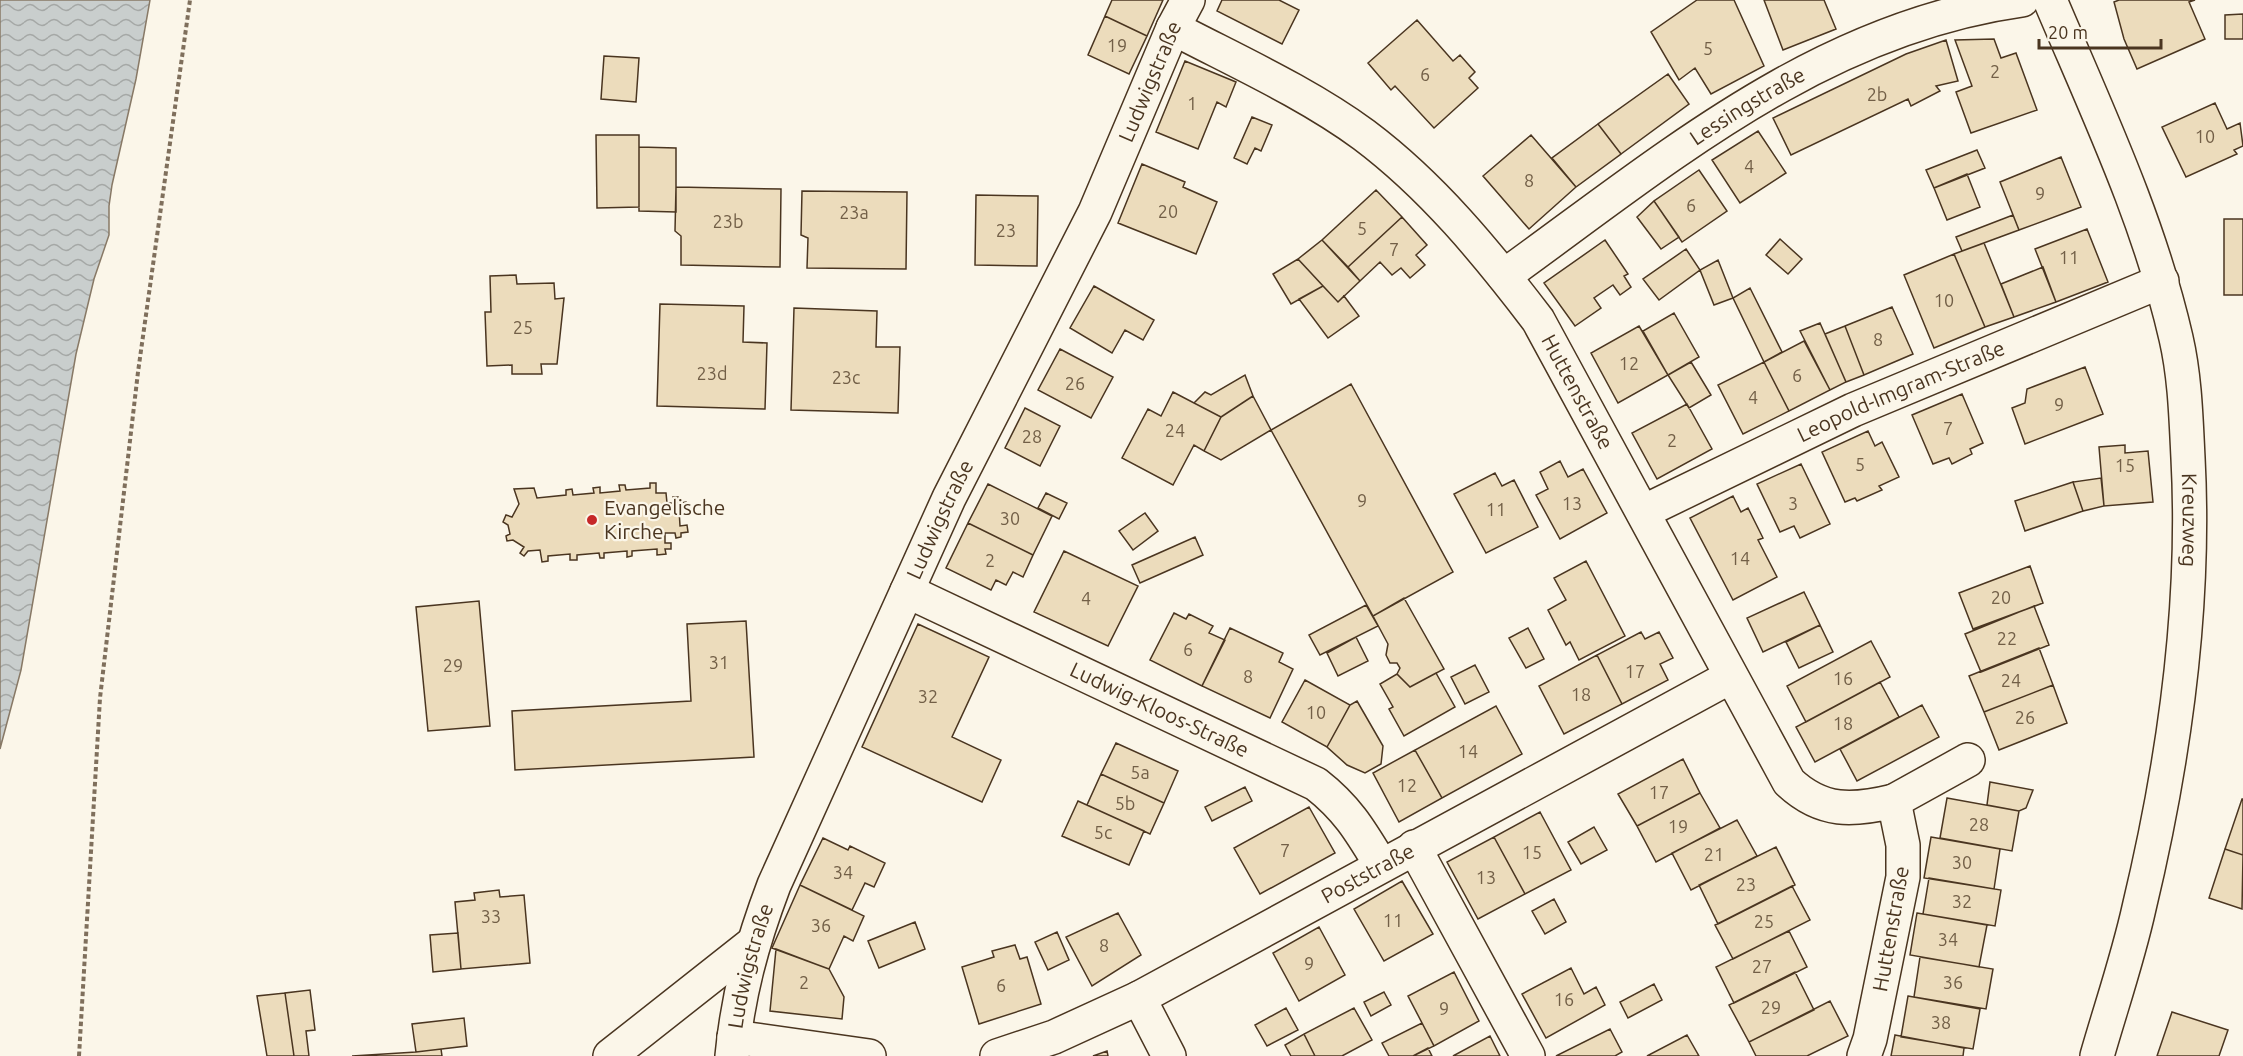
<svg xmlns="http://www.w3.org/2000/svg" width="2243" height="1056" viewBox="0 0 2243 1056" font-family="Ubuntu,sans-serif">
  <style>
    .water { fill: url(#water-waves); stroke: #887966; stroke-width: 1.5 }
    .building { fill: #ecdcbc; stroke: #4a3520; stroke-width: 1.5 }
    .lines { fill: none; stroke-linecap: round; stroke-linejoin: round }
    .minor-casing { stroke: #4a3520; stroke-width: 36 }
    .major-casing { stroke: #4a3520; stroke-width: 36 }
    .path { stroke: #7f6f5c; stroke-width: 4; stroke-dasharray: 4.5 3; stroke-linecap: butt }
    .minor { stroke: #fbf6e9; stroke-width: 33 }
    .major { stroke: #fbf6e9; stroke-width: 33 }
    .poi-dot { fill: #c62828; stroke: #fbf6e9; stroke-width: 2 }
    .labels { text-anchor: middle; stroke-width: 4.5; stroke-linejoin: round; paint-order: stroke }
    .number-label { font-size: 18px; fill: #725f47 }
    .street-label { font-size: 21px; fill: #4a3520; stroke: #fbf6e9 }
    .poi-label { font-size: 21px; fill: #4a3520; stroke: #fbf6e9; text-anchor: start }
  </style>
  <defs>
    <pattern id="water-waves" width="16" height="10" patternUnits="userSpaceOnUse" patternTransform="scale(1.5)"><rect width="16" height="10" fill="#c9cecd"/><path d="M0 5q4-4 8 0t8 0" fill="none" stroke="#a5a8a6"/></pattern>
  </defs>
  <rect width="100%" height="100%" fill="#fbf6e9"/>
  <path class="water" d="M0,0H150L136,79L112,185L109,206V235L94,279L76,354L21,670L0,749Z"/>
  <path class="building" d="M1112,0H1163L1147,36L1105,16Z
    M1222,0H1279L1299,10L1282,44L1217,11Z
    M1697,0H1734L1764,66L1711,94L1695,68L1679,80L1651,32Z
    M1764,0H1824L1836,29L1783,50Z
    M2119,0H2195L2189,2L2205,39L2137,69L2124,39L2114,2Z
    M2243,14V39H2225V15Z
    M1105,16L1147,36L1129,74L1088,55Z
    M1417,20L1453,61L1460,55L1475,72L1469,78L1478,88L1434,128L1395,86L1391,90L1368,63Z
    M1994,39L2001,58L2016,53L2037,110L1971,133L1956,92L1972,86L1955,40Z
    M1946,40L1958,81L1936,86L1940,91L1911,106L1908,99L1791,155L1773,118L1906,54Z
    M604,56L639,58L636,102L601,99Z
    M1185,61L1236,82L1226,107L1217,102L1198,149L1156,132Z
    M1668,74L1689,104L1621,154L1598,124Z
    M2215,103L2227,129L2240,123L2243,146L2234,150L2237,154L2186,177L2162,127Z
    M1252,117L1272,125L1261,151L1255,148L1247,164L1234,158Z
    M1598,124L1621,154L1576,187L1552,158Z
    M1758,131L1786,173L1740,203L1712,160Z
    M596,135H639V207L597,208Z
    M1531,135L1576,187L1529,229L1483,176Z
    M639,147L676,148V212L639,211Z
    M1977,150L1985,168L1934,188L1926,170Z
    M2061,157L2081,207L2019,230L2000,182Z
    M1142,164L1185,182L1183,187L1217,202L1196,254L1118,223Z
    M1699,170L1727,211L1682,242L1654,201Z
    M1967,174L1980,207L1947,220L1934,188Z
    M676,187L781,189L780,267L681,265V236L675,231Z
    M1376,190L1402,217L1348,267L1322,240Z
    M802,191L907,192L906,269L807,268L808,238L801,235Z
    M976,195L1038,196L1037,266L975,265Z
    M1654,201L1679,237L1661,249L1637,217Z
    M2013,215L2019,230L1962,251L1956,237Z
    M1402,217L1427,245L1416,255L1425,265L1410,278L1401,268L1392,275L1380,262L1360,281L1348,267Z
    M2224,219H2243V295H2224Z
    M2087,229L2108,282L2056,302L2035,249Z
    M1780,239L1802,259L1788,274L1766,255Z
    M1322,240L1360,281L1338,302L1298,259Z
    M1605,240L1628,274L1624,276L1631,287L1620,295L1613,285L1594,298L1601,308L1575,326L1544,283Z
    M1984,243L2014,317L1985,327L1954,254Z
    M1686,249L1700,270L1659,300L1643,279Z
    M1954,254L1985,327L1934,348L1904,275Z
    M1298,259L1323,286L1291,304L1273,274Z
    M1718,260L1733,298L1714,305L1700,270Z
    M2043,267L2056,302L2014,317L2001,284Z
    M516,275L517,284L554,283L555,299L564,298L557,364H541L542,374H512V365L487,366L485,312H491L490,276Z
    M1094,286L1154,320L1143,340L1125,330L1112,353L1070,328Z
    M1323,286L1338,302L1344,296L1359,316L1328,338L1299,299Z
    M1750,288L1782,352L1764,362L1733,298Z
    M660,304L744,306L743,342L767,343L765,409L657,406Z
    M1892,307L1913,354L1864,375L1845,326Z
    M794,308L877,311L876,347H900L898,413L791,410Z
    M1674,313L1699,357L1668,375L1643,331Z
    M1820,323L1846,382L1830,390L1800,331Z
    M1639,326L1668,375L1618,403L1591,353Z
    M1845,326L1864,375L1846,382L1825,334Z
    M1804,341L1830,390L1789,411L1764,362Z
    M1060,349L1113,377L1091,418L1038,390Z
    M1691,362L1711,395L1689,408L1668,375Z
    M1764,362L1789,411L1743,434L1718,385Z
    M2085,367L2103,414L2025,444L2012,408L2025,403L2027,389Z
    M1245,375L1253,396L1221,417L1194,403L1205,392L1211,395Z
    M1351,384L1453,572L1373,616L1271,430Z
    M1173,392L1221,417L1204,451L1194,445L1173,485L1122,458L1148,409L1161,416Z
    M1962,394L1983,443L1970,449L1972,454L1952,464L1949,458L1933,464L1912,415Z
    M1253,396L1271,430L1221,460L1204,451L1221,417Z
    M1687,404L1712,449L1657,479L1632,433Z
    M1025,408L1060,426L1040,466L1005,448Z
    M1868,431L1875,446L1882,442L1899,477L1879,486L1882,490L1857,501L1855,498L1845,502L1822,452Z
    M2125,445V453L2148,451L2153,502L2104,506L2099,447Z
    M1560,461L1568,477L1583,469L1607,513L1560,539L1536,495L1548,489L1540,472Z
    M1801,464L1830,524L1800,538L1794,526L1780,532L1757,484Z
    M1495,473L1502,486L1514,480L1538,527L1486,553L1454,494Z
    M2101,478L2104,506L2083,511L2073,482Z
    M2073,482L2083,511L2025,531L2015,501Z
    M650,483H656V493H666L667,503H674L673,497H678V503L686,502V508L679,509L680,526L687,525L688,532L681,533V537L676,538L675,533H665V543H671V549H665L666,554L657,555V549L632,551V556L627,557V551L604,553V558H600L599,553L577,555V560H570V554L548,556V561L542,562L540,550L528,551L524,556L520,553L524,547L513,540L507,541L506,536L510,534L508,525L503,522L506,515L512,517L519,504L514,489L534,488L537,498L566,495V490L572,489L573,495L594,493L593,488L600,487V493L620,491L619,485H625L626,490L650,488Z
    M988,484L1052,516L1033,555L968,523Z
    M1046,493L1067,503L1059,519L1038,508Z
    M1733,496L1741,512L1748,508L1763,538L1758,540L1777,577L1733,600L1690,518Z
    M1145,513L1158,531L1133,550L1119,531Z
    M968,523L1033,555L1023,577L1013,572L1006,585L996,580L991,590L946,568Z
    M1195,537L1203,555L1140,583L1132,565Z
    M1064,551L1138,586L1108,646L1034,612Z
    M1586,561L1625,636L1579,660L1570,642L1566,645L1548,610L1566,600L1554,578Z
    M2030,566L2043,603L1973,629L1959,593Z
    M1804,592L1820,625L1763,652L1747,618Z
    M1404,598L1444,669L1410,687L1397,674L1400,668L1397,663H1390L1386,655L1388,644L1373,616Z
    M479,601L490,726L428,731L416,607Z
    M1366,605L1378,626L1320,655L1309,635Z
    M2034,606L2049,645L1981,672L1965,634Z
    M1174,613L1186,619L1189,614L1213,626L1209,633L1225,640L1202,686L1150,660Z
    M746,621L754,757L515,770L512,711L691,701L687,624Z
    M918,624L989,657L952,737L1001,760L982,802L862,747Z
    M1820,625L1833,652L1799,668L1786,642Z
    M1230,628L1283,653L1279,662L1293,669L1270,718L1202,686Z
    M1528,628L1544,659L1526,668L1509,638Z
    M1641,632L1645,639L1659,632L1673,658L1660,664L1668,680L1622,704L1597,655Z
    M1356,637L1368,661L1338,676L1327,653Z
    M1871,641L1890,677L1806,722L1787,686Z
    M2039,648L2053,685L1984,712L1969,676Z
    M1597,655L1622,704L1564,734L1539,686Z
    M1475,665L1489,692L1465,704L1451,677Z
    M1436,673L1455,707L1404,736L1389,709L1393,707L1380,684L1397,674L1410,687Z
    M1305,680L1350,705L1327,747L1282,722Z
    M1880,682L1899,717L1815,762L1796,727Z
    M2053,685L2067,723L1999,750L1984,712Z
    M1357,701L1383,746L1381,764L1365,773L1347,765L1327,747L1350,705Z
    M1922,705L1939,737L1857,781L1840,749Z
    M1496,706L1522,754L1442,798L1415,750Z
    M1116,743L1178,771L1164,803L1101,774Z
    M1415,750L1442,798L1399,822L1373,773Z
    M1683,759L1700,793L1637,826L1618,794Z
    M1101,774L1164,803L1150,834L1087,805Z
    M1990,782L2033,790L2026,808L2019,811L1987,805Z
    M1245,787L1252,801L1212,821L1205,807Z
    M1700,793L1720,828L1656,862L1637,826Z
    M1947,798L2019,811L2012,851L1940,838Z
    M2242,799H2243V855L2225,849Z
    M1078,801L1144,831L1129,865L1062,836Z
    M1309,807L1335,853L1260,894L1234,848Z
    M1540,812L1571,870L1525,894L1494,837Z
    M1737,820L1757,856L1691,890L1672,853Z
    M1594,827L1607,850L1581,864L1568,842Z
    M1494,837L1525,894L1478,919L1447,862Z
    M1931,837L2000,849L1994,889L1924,878Z
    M823,838L848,850L850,846L885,863L874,887L865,883L852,910L800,885Z
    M1776,847L1795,885L1718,924L1699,885Z
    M2225,849L2243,855L2242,909L2209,898Z
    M1929,878L2001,890L1995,926L1923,914Z
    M1402,881L1433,934L1384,961L1354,909Z
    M800,885L864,916L853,941L844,936L829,969L772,948Z
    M1792,886L1810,920L1733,959L1715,925Z
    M499,890L500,897L524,895L530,963L461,969L455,902L475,900L474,893Z
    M1554,899L1566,922L1545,934L1532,911Z
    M1118,913L1141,955L1092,986L1066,937Z
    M1917,913L1987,925L1979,967L1910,955Z
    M915,922L925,949L879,968L868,941Z
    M1319,927L1345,975L1299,1001L1273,953Z
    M1789,931L1807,967L1734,1003L1716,967Z
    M1057,932L1069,960L1048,970L1035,942Z
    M458,933L461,969L433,972L430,935Z
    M1015,945L1020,959L1027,957L1041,1004L979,1024L962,967L994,957L992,951Z
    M776,949L829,969L844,997L842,1019L770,1011Z
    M1920,957L1993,969L1986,1009L1914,997Z
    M1571,968L1584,994L1596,987L1605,1005L1546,1038L1522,994Z
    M1454,972L1479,1021L1434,1046L1408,996Z
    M1795,972L1814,1010L1749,1042L1729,1005Z
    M1654,984L1662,1000L1628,1018L1620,1002Z
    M310,990L315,1030L306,1031L309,1056H294L285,993Z
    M1384,992L1391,1005L1371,1016L1364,1002Z
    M285,993L294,1056H267L257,996Z
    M1908,996L1980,1009L1973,1049L1901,1037Z
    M1830,1001L1848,1036L1807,1056H1756L1749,1042Z
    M1286,1008L1298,1030L1267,1046L1255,1025Z
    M1354,1008L1372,1040L1342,1056H1315L1304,1034Z
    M2172,1012L2228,1030L2219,1056H2157Z
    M464,1018L467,1046L416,1052L412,1024Z
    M1422,1023L1434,1046L1413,1056H1389L1382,1043Z
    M1610,1029L1622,1052L1615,1056H1556Z
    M1304,1034L1315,1056H1291L1285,1045Z
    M1687,1035L1699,1056H1647Z
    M1895,1035L1964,1048L1963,1056H1891Z
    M1490,1036L1500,1056H1453Z
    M1428,1048L1432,1056H1413Z
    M441,1049L442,1056H352L416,1052Z
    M1107,1051L1108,1056H1093Z"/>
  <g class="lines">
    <g class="minor-casing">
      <g id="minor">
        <path id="s1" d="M2050,0C2097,111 2149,220 2176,338C2185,377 2186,418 2188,458C2196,609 2174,762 2139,908C2128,958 2111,1007 2097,1056"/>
        <path id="s2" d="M1173,28C1236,61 1307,93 1364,135C1432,186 1487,253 1538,320L1789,782C1822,813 1853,811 1894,801L1903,845V877L1870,1039L1864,1056"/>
        <path id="s3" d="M1504,276C1665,160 1819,28 2022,0"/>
        <path id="s4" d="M1643,512L1853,410L2162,281"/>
        <path id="s5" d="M907,591L1316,784C1348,809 1361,832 1381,865"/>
        <path d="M1894,801L1968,760"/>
        <path d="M1414,847L1528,1056"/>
        <path d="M1139,998L1169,1056"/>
        <path d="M734,1037L869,1056"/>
        <path d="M610,1056L752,944"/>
        <path id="s6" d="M997,1056L1054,1037L1139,998L1730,677"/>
      </g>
    </g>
    <g class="major-casing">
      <g id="major">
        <path id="s7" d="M732,1056C738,994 752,943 774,885L949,498L1095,212L1173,28L1188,0"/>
      </g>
    </g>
    <path class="path" d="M79,1056L100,698L138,372L190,0"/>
    <use href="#minor" class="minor"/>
    <use href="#major" class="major"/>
  </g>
  <circle class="poi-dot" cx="592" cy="520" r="6"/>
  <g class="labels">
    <g class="number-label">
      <text x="1117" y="52">19</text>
      <text x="1708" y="55">5</text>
      <text x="1995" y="78">2</text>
      <text x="1425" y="81">6</text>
      <text x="1877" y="101">2b</text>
      <text x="1192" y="110">1</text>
      <text x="2205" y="143">10</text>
      <text x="1749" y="173">4</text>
      <text x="1529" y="187">8</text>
      <text x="2040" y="200">9</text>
      <text x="1691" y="212">6</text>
      <text x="1168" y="218">20</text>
      <text x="854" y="219">23a</text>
      <text x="728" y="228">23b</text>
      <text x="1362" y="235">5</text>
      <text x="1006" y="237">23</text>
      <text x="1394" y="256">7</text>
      <text x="2069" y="264">11</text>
      <text x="1944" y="307">10</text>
      <text x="523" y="334">25</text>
      <text x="1878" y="346">8</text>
      <text x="1629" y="370">12</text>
      <text x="712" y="380">23d</text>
      <text x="1797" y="382">6</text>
      <text x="846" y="384">23c</text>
      <text x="1075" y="390">26</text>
      <text x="1753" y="404">4</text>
      <text x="2059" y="411">9</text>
      <text x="1948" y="435">7</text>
      <text x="1175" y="437">24</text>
      <text x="1032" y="443">28</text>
      <text x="1672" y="447">2</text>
      <text x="1860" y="471">5</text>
      <text x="2125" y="472">15</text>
      <text x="1362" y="507">9</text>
      <text x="1572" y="510">13</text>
      <text x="1793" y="510">3</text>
      <text x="1496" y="516">11</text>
      <text x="1010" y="525">30</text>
      <text x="1740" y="565">14</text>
      <text x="990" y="567">2</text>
      <text x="2001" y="604">20</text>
      <text x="1086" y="605">4</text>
      <text x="2007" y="645">22</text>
      <text x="1188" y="656">6</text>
      <text x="719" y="669">31</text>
      <text x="453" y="672">29</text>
      <text x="1635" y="678">17</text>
      <text x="1248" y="683">8</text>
      <text x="1843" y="685">16</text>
      <text x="2011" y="687">24</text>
      <text x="1581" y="701">18</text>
      <text x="928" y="703">32</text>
      <text x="1316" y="719">10</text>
      <text x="2025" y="724">26</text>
      <text x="1843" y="730">18</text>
      <text x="1468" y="758">14</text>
      <text x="1140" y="779">5a</text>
      <text x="1407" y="792">12</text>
      <text x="1659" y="799">17</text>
      <text x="1125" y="810">5b</text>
      <text x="1979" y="831">28</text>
      <text x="1678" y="833">19</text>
      <text x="1103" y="839">5c</text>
      <text x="1285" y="857">7</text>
      <text x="1532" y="859">15</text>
      <text x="1714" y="861">21</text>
      <text x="1962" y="869">30</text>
      <text x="843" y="879">34</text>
      <text x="1486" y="884">13</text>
      <text x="1746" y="891">23</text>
      <text x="1962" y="908">32</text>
      <text x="491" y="923">33</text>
      <text x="1393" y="927">11</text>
      <text x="1764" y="928">25</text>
      <text x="821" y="932">36</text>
      <text x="1948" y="946">34</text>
      <text x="1104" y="952">8</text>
      <text x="1309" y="970">9</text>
      <text x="1762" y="973">27</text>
      <text x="804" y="989">2</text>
      <text x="1953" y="989">36</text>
      <text x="1001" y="992">6</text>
      <text x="1564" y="1006">16</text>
      <text x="1771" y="1014">29</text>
      <text x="1444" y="1015">9</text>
      <text x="1941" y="1029">38</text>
    </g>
    <g class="street-label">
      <text dy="7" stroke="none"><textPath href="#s7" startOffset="1064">Ludwigstraße</textPath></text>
      <text dy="7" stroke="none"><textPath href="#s3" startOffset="297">Lessingstraße</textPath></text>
      <text dy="7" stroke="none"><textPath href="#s4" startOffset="285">Leopold-Imgram-Straße</textPath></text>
      <text dy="7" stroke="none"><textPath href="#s2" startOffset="556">Huttenstraße</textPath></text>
      <text dy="7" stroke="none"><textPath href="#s7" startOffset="578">Ludwigstraße</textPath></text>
      <text dy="7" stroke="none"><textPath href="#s1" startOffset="544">Kreuzweg</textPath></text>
      <text dy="7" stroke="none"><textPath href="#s5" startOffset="279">Ludwig-Kloos-Straße</textPath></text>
      <text dy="7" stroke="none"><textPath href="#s6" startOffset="414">Poststraße</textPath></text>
      <text transform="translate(1891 929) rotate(-80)" y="7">Huttenstraße</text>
      <text dy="7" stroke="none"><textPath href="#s7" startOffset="92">Ludwigstraße</textPath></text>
    </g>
    <g class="poi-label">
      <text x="604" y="515">Evangelische<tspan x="604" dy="24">Kirche</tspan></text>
    </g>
  </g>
  <path d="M2039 39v9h122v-9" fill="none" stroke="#4a3520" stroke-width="3"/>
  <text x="2048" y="39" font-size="18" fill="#4a3520" stroke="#fbf6e9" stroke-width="4.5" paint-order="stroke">20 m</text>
</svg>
